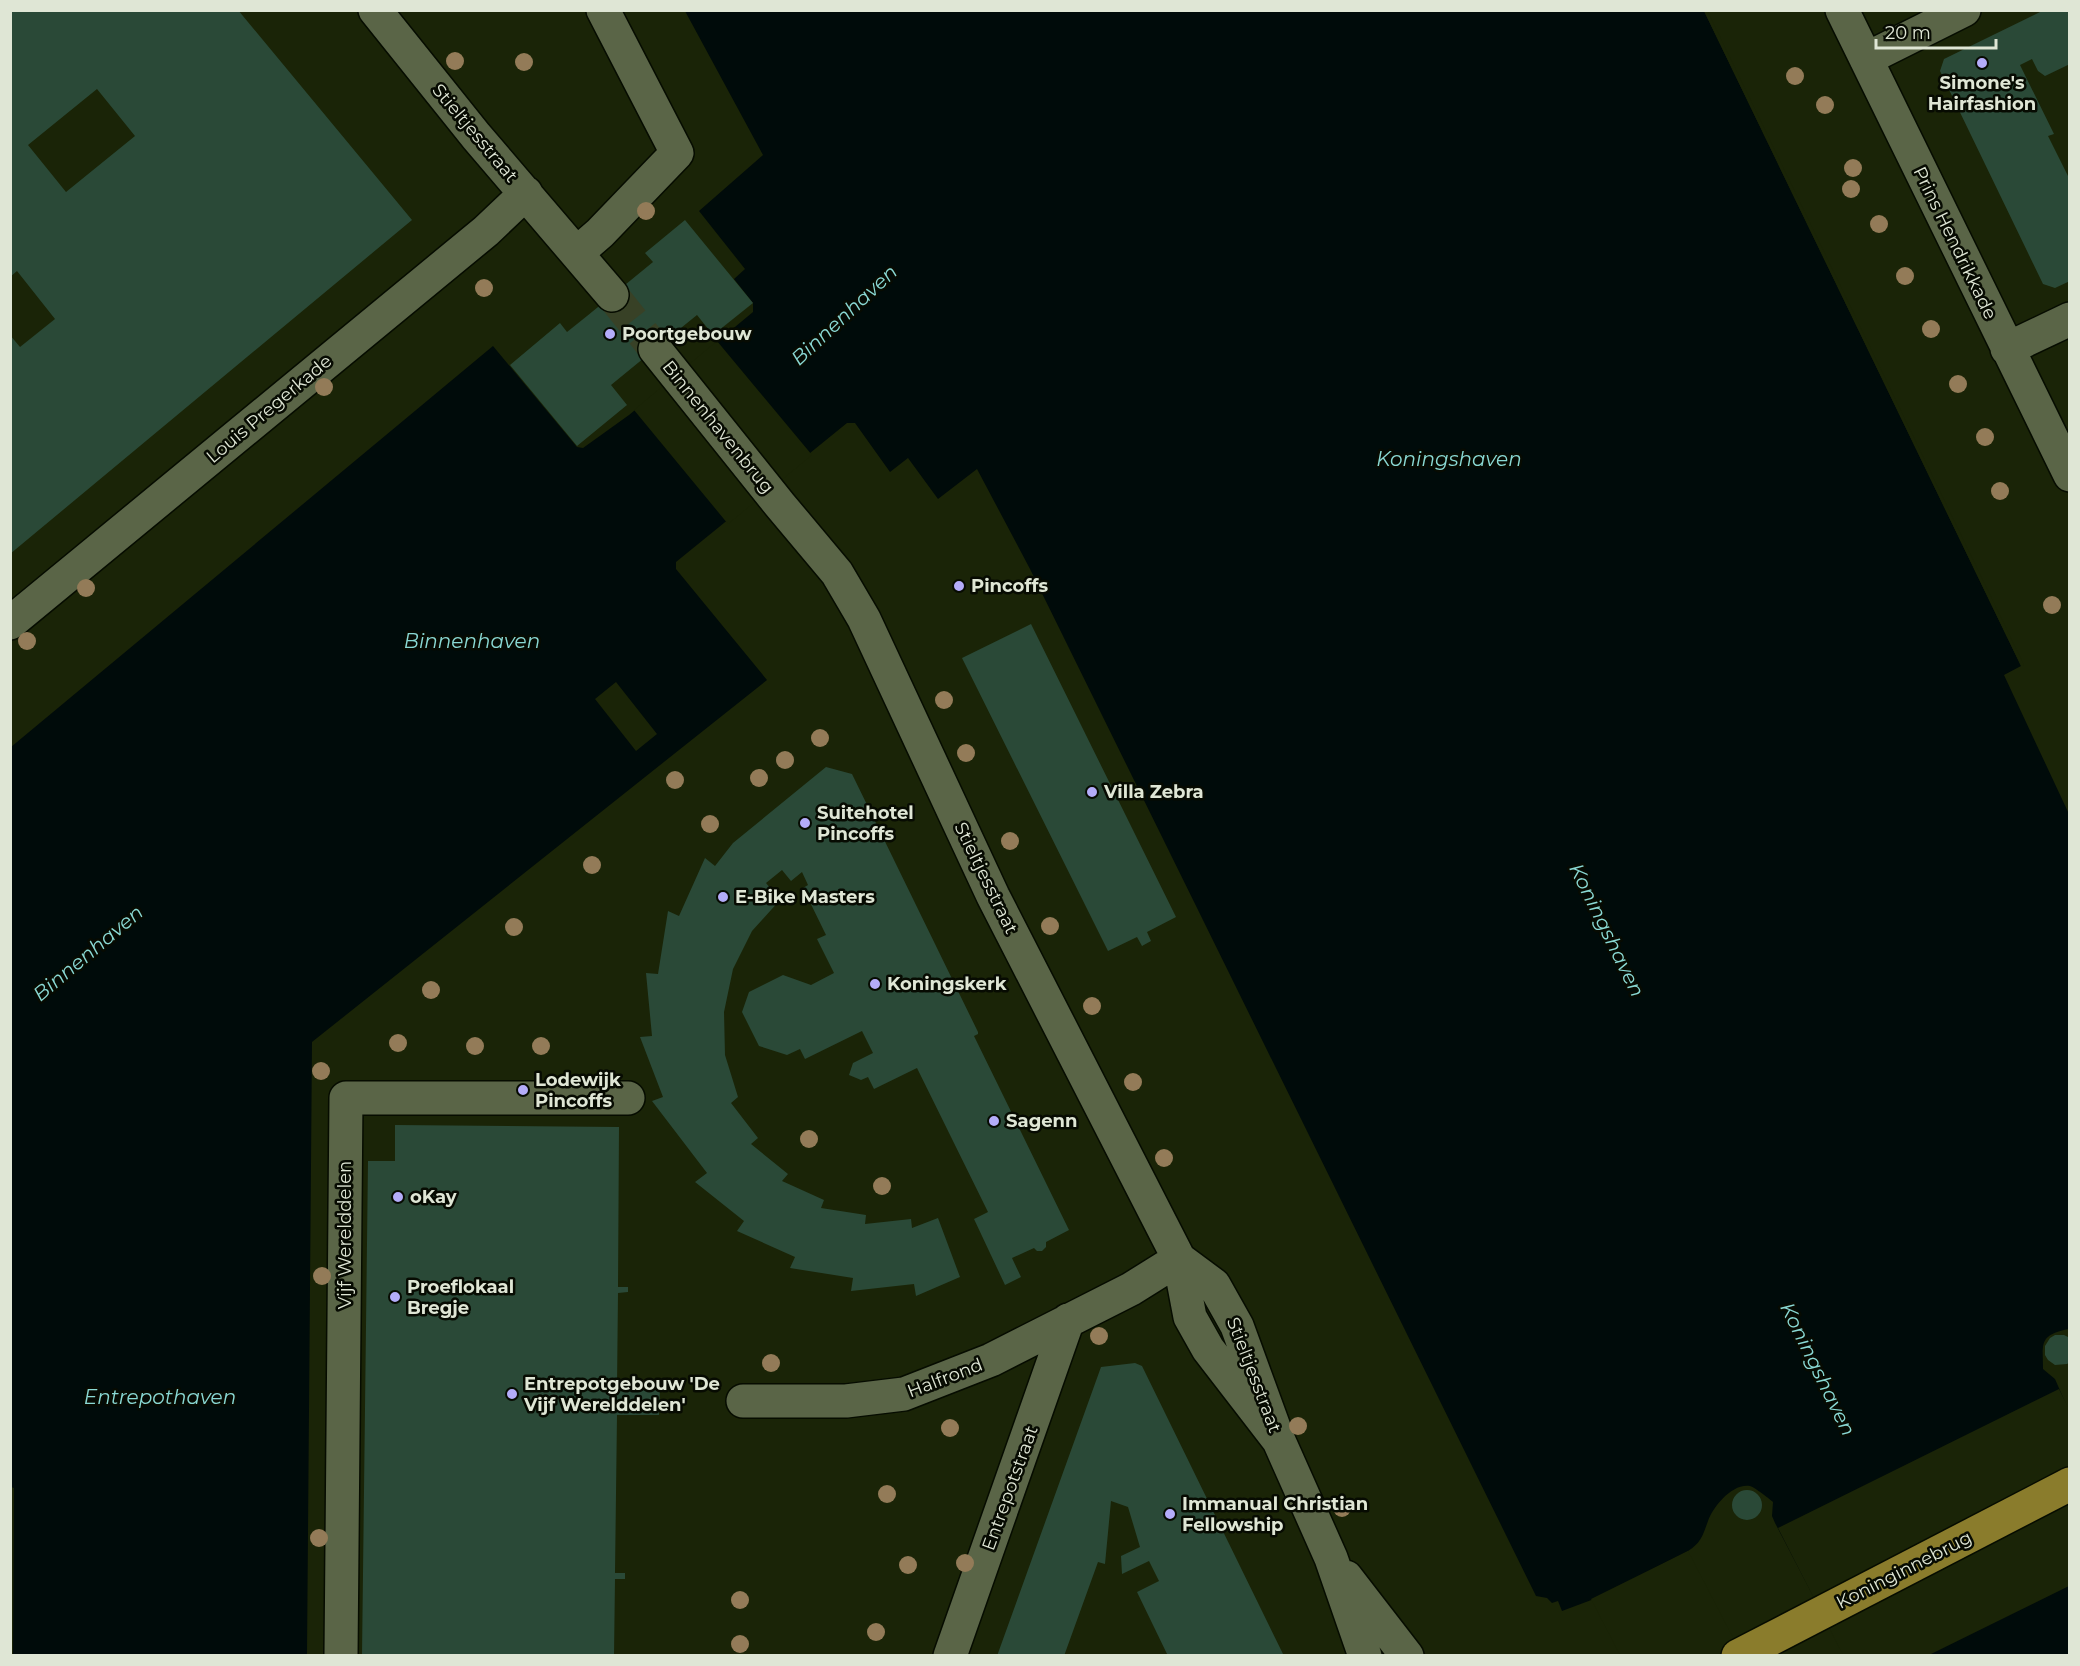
<svg xmlns="http://www.w3.org/2000/svg" width="2080" height="1666" viewBox="0 0 2080 1666" font-family="Montserrat,sans-serif">
  <style>
    .water { fill: #000b0a }
    .pier { fill: #1a2407 }
    .building { fill: #2a4937; fill-rule: evenodd }
    .lines { fill: none; stroke-linecap: round; stroke-linejoin: round }
    .minor-tunnel { stroke: #384126; stroke-width: 33; stroke-dasharray: 33 16; stroke-linecap: butt }
    .minor-casing { stroke: #060c00; stroke-width: 36 }
    .major-casing { stroke: #060c00; stroke-width: 36 }
    .minor { stroke: #5a6547; stroke-width: 33 }
    .major { stroke: #8a7c2c; stroke-width: 33 }
    .tree { fill: #937b58 }
    .poi-dot { fill: #b4acf9; stroke: #070b02; stroke-width: 2 }
    .labels { text-anchor: middle; stroke-width: 5; stroke-linejoin: round; paint-order: stroke }
    .poi-label { font-size: 18px; font-weight: bold; fill: #dfe6d5; stroke: #070b02; text-anchor: start }
    .street-label { font-size: 18px; fill: #dfe6d5; stroke: #070b02 }
    .water-label { font-size: 20px; font-style: italic; fill: #8ad9d4; stroke: #070b02 }
  </style>
  <rect width="100%" height="100%" fill="#1a2407"/>
  <path class="water" d="M685,11H1704L2021,666L2004,675L2069,814V1329C2038,1335 2043,1344 2043,1369L2055,1379L2069,1411V1655H1844L1775,1523L1772,1516L1773,1502C1768,1498 1756,1488 1750,1486C1732,1483 1713,1507 1708,1521C1703,1535 1701,1543 1688,1551L1594,1599L1562,1611L1558,1601L1552,1603L1547,1598L1536,1596L1030,569L977,469L938,499L908,458L890,472L855,423H847L676,562V569L767,680L312,1042L307,1655H13L14,1488L11,1487V747L493,346L577,447L583,448L629,415L753,312V303L734,279L745,269L699,211L763,155Z"/>
  <path class="pier" d="M1707,10L2024,665L2021,666L1704,11Z
    M717,341L812,455L728,524L634,410Z
    M616,682L657,734L636,751L595,699Z
    M2059,1389L2069,1409V1586L1929,1655H1843L1778,1528Z
    M1688,1551L1742,1655H1620L1591,1599Z"/>
  <path class="building" d="M10,10H238L412,220L10,554V335L20,347L55,319L17,271L10,277ZM97,89L135,136L66,192L28,145Z
    M2044,10H2070V64L2045,76L2038,71L2032,59L2020,65L2054,134L2048,136L2070,180V281L2055,288L2043,284L1940,71L1944,59Z
    M685,220L753,303L713,335L697,315L655,349L611,385L627,405L577,446L510,365L560,323L567,332L587,316L653,262L645,253Z
    M1031,624L1176,917L1147,932L1151,941L1142,946L1137,937L1108,951L962,658Z
    M826,767L852,774L978,1032V1034L974,1036L1069,1230L1046,1242V1247L1042,1251H1037L1034,1248L1012,1258L1021,1277L1005,1285L974,1219L988,1212L917,1068L874,1089L868,1077L861,1080L849,1075L853,1063L873,1053L862,1031L805,1059L800,1049L787,1055L759,1046L742,1012L749,992L783,975L811,985L834,973L817,939L826,935L803,888L808,885L802,872L791,881L782,870L766,883L780,900L752,931L733,969L724,1012L725,1055L738,1097L731,1103L758,1138L751,1144L788,1174L782,1181L824,1200L821,1208L866,1215L865,1224L911,1219L912,1228L938,1218L960,1277L916,1296L914,1284L851,1291L853,1278L790,1268L795,1257L737,1231L744,1221L695,1182L707,1173L652,1101L663,1097L640,1037L652,1036L646,973L658,974L668,911L679,916L705,858L715,866L733,843Z
    M395,1125L619,1127L618,1287H628V1292L618,1293L617,1387L660,1388L659,1415H617L615,1573H625V1579H615L614,1656H362L368,1161H395Z
    M2055,1335H2064L2070,1338V1362L2067,1364L2055,1365L2048,1360L2045,1355V1346L2050,1338Z
    M1135,1363L1142,1366L1284,1656H1168L1137,1592L1159,1581L1149,1561L1122,1574L1121,1556L1140,1547L1128,1507L1111,1501L1105,1564L1098,1562L1064,1656H997L1101,1367Z
    M1732 1505a15 15 0 1 1 30 0a15 15 0 1 1-30 0Z"/>
  <g class="lines">
    <path class="minor-tunnel" d="M612,295L655,349"/>
    <g class="minor-casing">
      <path id="minor" d="M375,10L476,136L612,295
        M1842,10L2070,475
        M1866,59L1964,10
        M577,253L600,233L677,153L603,10
        M655,349L780,505L837,573L864,619L993,896L1179,1259L1190,1317L1208,1349L1279,1441
        M2007,349L2070,319
        M10,623L486,231L526,193
        M1179,1259L1214,1285L1237,1326L1279,1441L1331,1558L1365,1656
        M743,1401H846L904,1394L991,1360L1131,1289L1179,1259
        M1346,1577L1407,1656
        M341,1656L346,1098H628
        M950,1656L1068,1320"/>
    </g>
    <g class="major-casing">
      <path id="major" d="M1738,1656L2070,1484"/>
    </g>
    <use href="#minor" class="minor"/>
    <use href="#major" class="major"/>
  </g>
  <g class="tree">
    <circle cx="455" cy="61" r="9"/>
    <circle cx="524" cy="62" r="9"/>
    <circle cx="1795" cy="76" r="9"/>
    <circle cx="1825" cy="105" r="9"/>
    <circle cx="1853" cy="168" r="9"/>
    <circle cx="1851" cy="189" r="9"/>
    <circle cx="646" cy="211" r="9"/>
    <circle cx="1879" cy="224" r="9"/>
    <circle cx="1905" cy="276" r="9"/>
    <circle cx="484" cy="288" r="9"/>
    <circle cx="1931" cy="329" r="9"/>
    <circle cx="1958" cy="384" r="9"/>
    <circle cx="324" cy="387" r="9"/>
    <circle cx="1985" cy="437" r="9"/>
    <circle cx="2000" cy="491" r="9"/>
    <circle cx="86" cy="588" r="9"/>
    <circle cx="2052" cy="605" r="9"/>
    <circle cx="27" cy="641" r="9"/>
    <circle cx="944" cy="700" r="9"/>
    <circle cx="820" cy="738" r="9"/>
    <circle cx="966" cy="753" r="9"/>
    <circle cx="785" cy="760" r="9"/>
    <circle cx="759" cy="778" r="9"/>
    <circle cx="675" cy="780" r="9"/>
    <circle cx="710" cy="824" r="9"/>
    <circle cx="1010" cy="841" r="9"/>
    <circle cx="592" cy="865" r="9"/>
    <circle cx="1050" cy="926" r="9"/>
    <circle cx="514" cy="927" r="9"/>
    <circle cx="431" cy="990" r="9"/>
    <circle cx="1092" cy="1006" r="9"/>
    <circle cx="398" cy="1043" r="9"/>
    <circle cx="475" cy="1046" r="9"/>
    <circle cx="541" cy="1046" r="9"/>
    <circle cx="321" cy="1071" r="9"/>
    <circle cx="1133" cy="1082" r="9"/>
    <circle cx="809" cy="1139" r="9"/>
    <circle cx="1164" cy="1158" r="9"/>
    <circle cx="882" cy="1186" r="9"/>
    <circle cx="322" cy="1276" r="9"/>
    <circle cx="1099" cy="1336" r="9"/>
    <circle cx="771" cy="1363" r="9"/>
    <circle cx="1298" cy="1426" r="9"/>
    <circle cx="950" cy="1428" r="9"/>
    <circle cx="887" cy="1494" r="9"/>
    <circle cx="1342" cy="1508" r="9"/>
    <circle cx="319" cy="1538" r="9"/>
    <circle cx="965" cy="1563" r="9"/>
    <circle cx="908" cy="1565" r="9"/>
    <circle cx="740" cy="1600" r="9"/>
    <circle cx="876" cy="1632" r="9"/>
    <circle cx="740" cy="1644" r="9"/>
  </g>
  <g class="poi-dot">
    <circle cx="1982" cy="63" r="6"/>
    <circle cx="610" cy="334" r="6"/>
    <circle cx="959" cy="586" r="6"/>
    <circle cx="1092" cy="792" r="6"/>
    <circle cx="805" cy="823" r="6"/>
    <circle cx="723" cy="897" r="6"/>
    <circle cx="875" cy="984" r="6"/>
    <circle cx="523" cy="1090" r="6"/>
    <circle cx="994" cy="1121" r="6"/>
    <circle cx="398" cy="1197" r="6"/>
    <circle cx="395" cy="1297" r="6"/>
    <circle cx="512" cy="1394" r="6"/>
    <circle cx="1170" cy="1514" r="6"/>
  </g>
  <g class="labels">
    <g class="poi-label">
      <text x="1982" y="89" text-anchor="middle">Simone's<tspan x="1982" dy="21">Hairfashion</tspan></text>
      <text x="622" y="340">Poortgebouw</text>
      <text x="971" y="592">Pincoffs</text>
      <text x="1104" y="798">Villa Zebra</text>
      <text x="817" y="819">Suitehotel<tspan x="817" dy="21">Pincoffs</tspan></text>
      <text x="735" y="903">E-Bike Masters</text>
      <text x="887" y="990">Koningskerk</text>
      <text x="535" y="1086">Lodewijk<tspan x="535" dy="21">Pincoffs</tspan></text>
      <text x="1006" y="1127">Sagenn</text>
      <text x="410" y="1203">oKay</text>
      <text x="407" y="1293">Proeflokaal<tspan x="407" dy="21">Bregje</tspan></text>
      <text x="524" y="1390">Entrepotgebouw 'De<tspan x="524" dy="21">Vijf Werelddelen'</tspan></text>
      <text x="1182" y="1510">Immanual Christian<tspan x="1182" dy="21">Fellowship</tspan></text>
    </g>
    <g class="street-label">
      <text transform="translate(475 133) rotate(50)" y="6">Stieltjesstraat</text>
      <text transform="translate(1955 243) rotate(64)" y="6">Prins Hendrikkade</text>
      <text transform="translate(269 409) rotate(-40)" y="6">Louis Pregerkade</text>
      <text transform="translate(718 427) rotate(51)" y="6">Binnenhavenbrug</text>
      <text transform="translate(986 878) rotate(64)" y="6">Stieltjesstraat</text>
      <text transform="translate(345 1235) rotate(-90)" y="6">Vijf Werelddelen</text>
      <text transform="translate(1254 1375) rotate(69)" y="6">Stieltjesstraat</text>
      <text transform="translate(945 1378) rotate(-21)" y="6">Halfrond</text>
      <text transform="translate(1010 1488) rotate(-70)" y="6">Entrepotstraat</text>
      <text transform="translate(1904 1570) rotate(-27)" y="6">Koninginnebrug</text>
    </g>
    <g class="water-label">
      <text transform="translate(844 315) rotate(-43)" y="7">Binnenhaven</text>
      <text x="1449" y="466">Koningshaven</text>
      <text x="472" y="648">Binnenhaven</text>
      <text transform="translate(1607 930) rotate(64)" y="7">Koningshaven</text>
      <text transform="translate(88 953) rotate(-40)" y="7">Binnenhaven</text>
      <text transform="translate(1818 1369) rotate(64)" y="7">Koningshaven</text>
      <text x="160" y="1404">Entrepothaven</text>
    </g>
  </g>
  <rect width="2080" height="1666" fill="none" stroke="#dfe6d5" stroke-width="24"/>
  <path d="M1876 39v9h120v-9" fill="none" stroke="#dfe6d5" stroke-width="3"/>
  <text x="1885" y="39" font-size="18" fill="#dfe6d5" stroke="#070b02" stroke-width="4.5" paint-order="stroke">20 m</text>
</svg>
